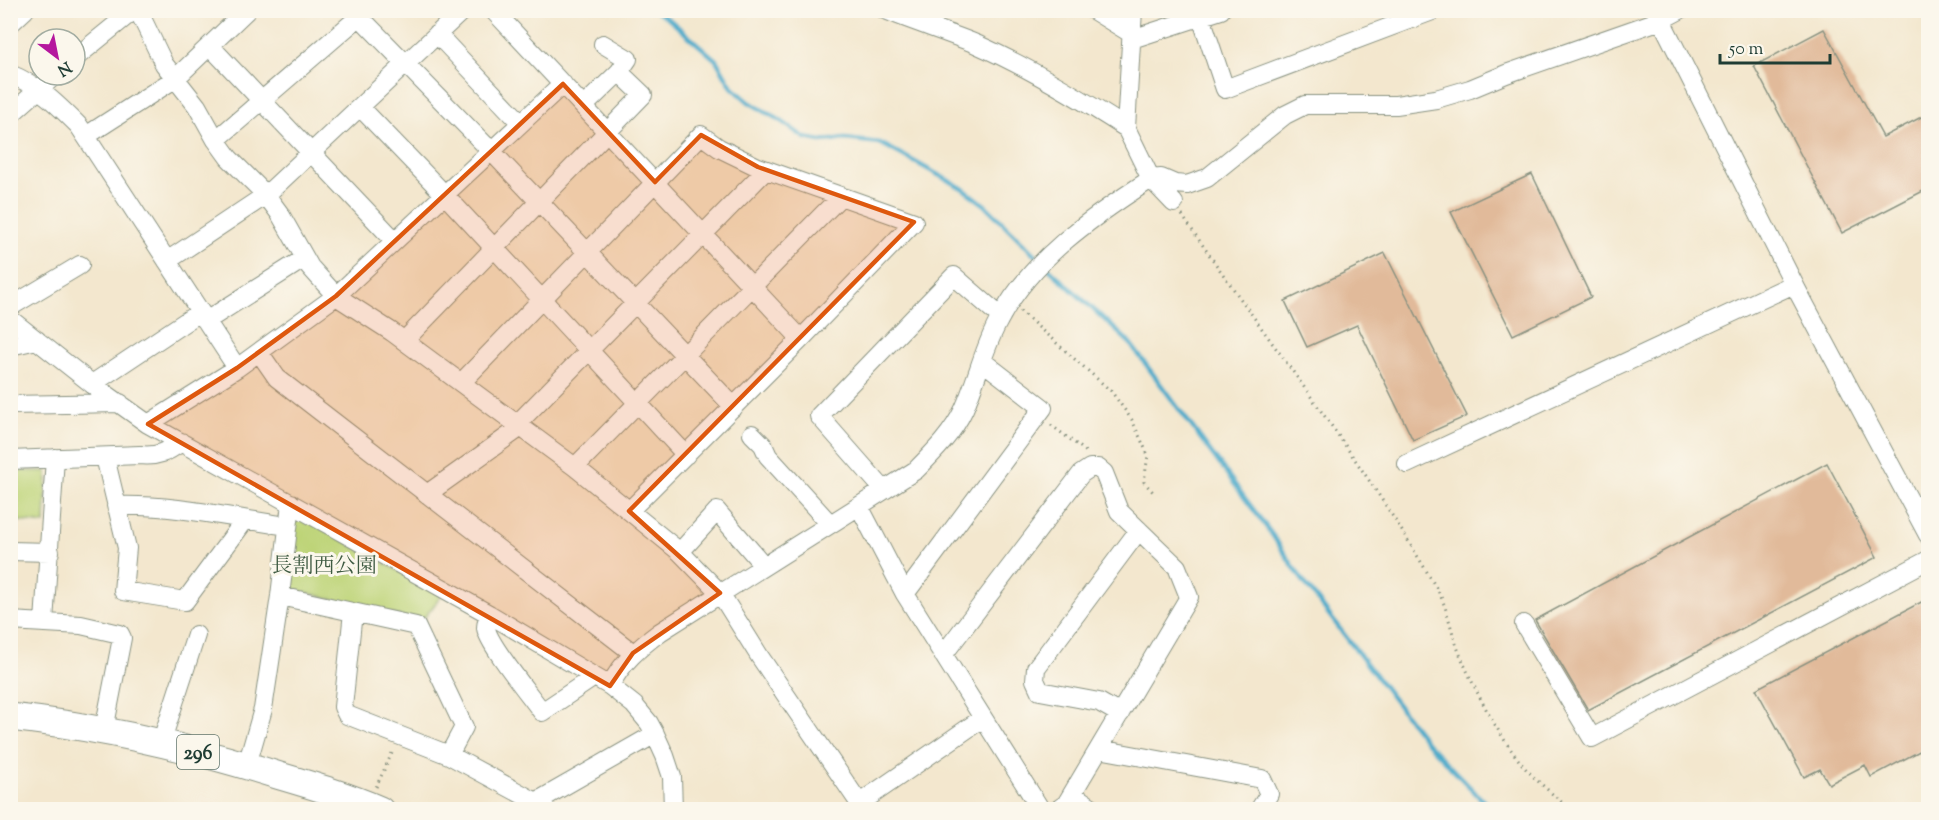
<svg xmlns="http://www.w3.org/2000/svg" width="1939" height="820" viewBox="0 0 1939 820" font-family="'Sorts Mill Goudy','Noto Serif JP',serif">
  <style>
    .green { fill: #bed478; stroke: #6e8856; stroke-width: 1.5 }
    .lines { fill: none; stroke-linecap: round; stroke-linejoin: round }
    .stream { stroke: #4baaca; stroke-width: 4.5 }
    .building { fill: #e1ba9a }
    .minor-casing { stroke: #899281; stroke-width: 20 }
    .highway-casing { stroke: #899281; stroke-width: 29 }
    .path { stroke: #899281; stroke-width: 3; stroke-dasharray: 1.5 4.5; stroke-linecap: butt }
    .minor { stroke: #fff; stroke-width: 18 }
    .highway { stroke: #fff; stroke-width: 27 }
    .marked { fill: #de580e; fill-opacity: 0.2; stroke: #de580e; stroke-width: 4.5; stroke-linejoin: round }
    .labels { text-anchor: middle; stroke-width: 6; stroke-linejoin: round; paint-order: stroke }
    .shield { fill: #fbf7ec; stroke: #61756b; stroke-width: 1.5 }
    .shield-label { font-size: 20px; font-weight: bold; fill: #1f3d34 }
    .park-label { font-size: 21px; fill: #3f5b42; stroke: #fbf7ec }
  </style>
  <rect width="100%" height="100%" fill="#fbf7ec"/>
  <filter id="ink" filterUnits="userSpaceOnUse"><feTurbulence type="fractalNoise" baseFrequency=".0167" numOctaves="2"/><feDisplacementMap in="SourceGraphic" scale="12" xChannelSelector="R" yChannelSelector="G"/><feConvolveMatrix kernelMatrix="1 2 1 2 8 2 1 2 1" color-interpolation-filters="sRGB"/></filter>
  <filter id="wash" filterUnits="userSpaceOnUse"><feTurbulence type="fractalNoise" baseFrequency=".008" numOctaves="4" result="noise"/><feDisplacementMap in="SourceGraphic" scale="24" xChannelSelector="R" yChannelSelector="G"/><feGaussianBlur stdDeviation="1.35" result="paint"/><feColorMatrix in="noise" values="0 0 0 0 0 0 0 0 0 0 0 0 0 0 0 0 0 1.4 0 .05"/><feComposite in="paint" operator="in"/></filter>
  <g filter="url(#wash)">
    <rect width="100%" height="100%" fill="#f3e7ce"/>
    <path class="green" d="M11,471H47L45,524L11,520Z
      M295,513L442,595L421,622L292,589Z"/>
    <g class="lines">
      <path class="stream" d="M655,10L670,20L716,60L732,87L749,102L781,121L805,138L821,141L845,139L880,143L904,156L962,188L985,205L1040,260
        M1046,266L1130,343L1273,536L1301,578L1427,743L1492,810"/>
    </g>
    <g id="blocks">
      <path class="building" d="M1824,29L1883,137L1929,113V188L1842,233L1754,66Z
        M1532,174L1591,297L1513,335L1451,212Z
        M1385,253L1467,416L1413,440L1357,325L1307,347L1285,301Z
        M1827,463L1877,557L1588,710L1535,620Z
        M1929,598V746L1871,777L1865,765L1829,784L1820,769L1804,777L1756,689Z"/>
    </g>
  </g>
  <g filter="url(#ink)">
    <use href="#blocks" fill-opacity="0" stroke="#899281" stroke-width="1.5"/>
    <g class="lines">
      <g class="minor-casing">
        <path id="minor" d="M138,10L164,64L197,106L216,140L229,158L266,195L280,214L310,267L336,296L392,332L575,467L680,552L720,593L760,657L864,810
          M353,10L491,151L734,407
          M493,10L801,339
          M885,10C915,22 946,32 976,44C1028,67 1078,97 1126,128
          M1093,10L1132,34
          M1133,10L1126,128L1151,179L1174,203
          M1656,10L1797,290L1928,535
          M1201,17L1225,89L1435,10
          M10,24L25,10
          M437,34L521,123
          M1132,39L1221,10
          M210,46L395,241
          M75,58L134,10
          M10,74C38,85 58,105 79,126L237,368
          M584,106L619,72
          M360,107L445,195L686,455
          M10,115L55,75
          M86,136L176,78L247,10
          M216,140L367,10
          M167,261L266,195L463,10
          M10,307L80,265
          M10,319L92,384L148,424L489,614L610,686L634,705L649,723L655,734L665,756L672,777L673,810
          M206,321L305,258
          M404,341L643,95L619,72L628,59L603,44
          M10,346L37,340
          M259,352L277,378L633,653
          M461,383L701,135L719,148L758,167L914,222L801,339L629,511
          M92,384L200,312
          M10,405L120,403
          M148,424L237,368L336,296L563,84
          M517,424L766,170
          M752,434L763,445L768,456L830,524
          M105,457L127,548L123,591L185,601L245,520
          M10,460L140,455C157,457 168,452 181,442
          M1407,464L1794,284
          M575,467L841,196
          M884,490L819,416L954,276L1001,317
          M427,494L521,427
          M116,506C174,504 230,518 288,526
          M859,506L905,594L1041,810
          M10,551L50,552
          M680,552L717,511L764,566
          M905,594L1043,408L982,361
          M280,596L416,626L464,727L449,755
          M353,612L343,707L347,715L449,755L536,802L547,810
          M489,614C488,618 486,623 486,628C488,644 530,695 542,712L594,677
          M10,621L81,625L120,634L122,638L104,730
          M44,622L55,458
          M1524,624L1592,738L1928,560
          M943,655L1081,474L1090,468H1098L1104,473L1119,511L1177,567L1189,597L1066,804L1057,810
          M610,686C621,663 640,647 660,632L916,470C934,452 953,433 964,409C976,382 983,351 997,324C1029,260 1092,217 1151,179L1161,178L1175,184L1187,185L1207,178L1285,115L1305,105H1396L1436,99L1470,89L1506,74L1661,20L1680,10
          M1120,714L1099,702L1040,691L1035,680L1036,668L1139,530
          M161,743L196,635
          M1099,749L1262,779L1269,794L1259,810
          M247,765L263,709L280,596L291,503
          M1072,794L1096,810
          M536,802L655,734
          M860,803L983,718"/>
      </g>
      <g class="highway-casing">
        <path id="highway" d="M10,717C103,727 192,748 280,776C314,786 348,796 380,810"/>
      </g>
      <path class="path" d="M1182,215C1267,341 1363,459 1438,591C1448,609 1451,632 1459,652C1473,687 1497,733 1521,763C1534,780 1554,794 1570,810
        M1020,311L1111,391L1132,420L1148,455L1144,482L1153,492
        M1051,425L1088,453
        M376,787L393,751"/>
      <use href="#minor" class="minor"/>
      <use href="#highway" class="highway"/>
    </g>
  </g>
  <path class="marked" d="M563,84L655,182L701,135L758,167L914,222L629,511L720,593L633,653L610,686L148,424L237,368L336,296Z"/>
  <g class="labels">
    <rect class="shield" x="177" y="735" width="42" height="34" rx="4.5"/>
    <g class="shield-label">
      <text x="198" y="759">296</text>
    </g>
    <g class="park-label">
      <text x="324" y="572">長割西公園</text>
    </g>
  </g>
  <rect width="1939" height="820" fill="none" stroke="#fbf7ec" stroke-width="36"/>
  <g transform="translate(57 57) rotate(148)"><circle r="28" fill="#fbf7ec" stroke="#a3ada2" stroke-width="1.5"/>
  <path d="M0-4.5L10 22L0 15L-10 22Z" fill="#b5179e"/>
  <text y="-9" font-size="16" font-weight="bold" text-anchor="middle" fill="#1f3d34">N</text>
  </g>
  <path d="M1720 54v9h110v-9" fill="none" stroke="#1f3d34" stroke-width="3"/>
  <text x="1729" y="54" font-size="18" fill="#1f3d34" stroke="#fbf7ec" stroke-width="4.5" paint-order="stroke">50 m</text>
</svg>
